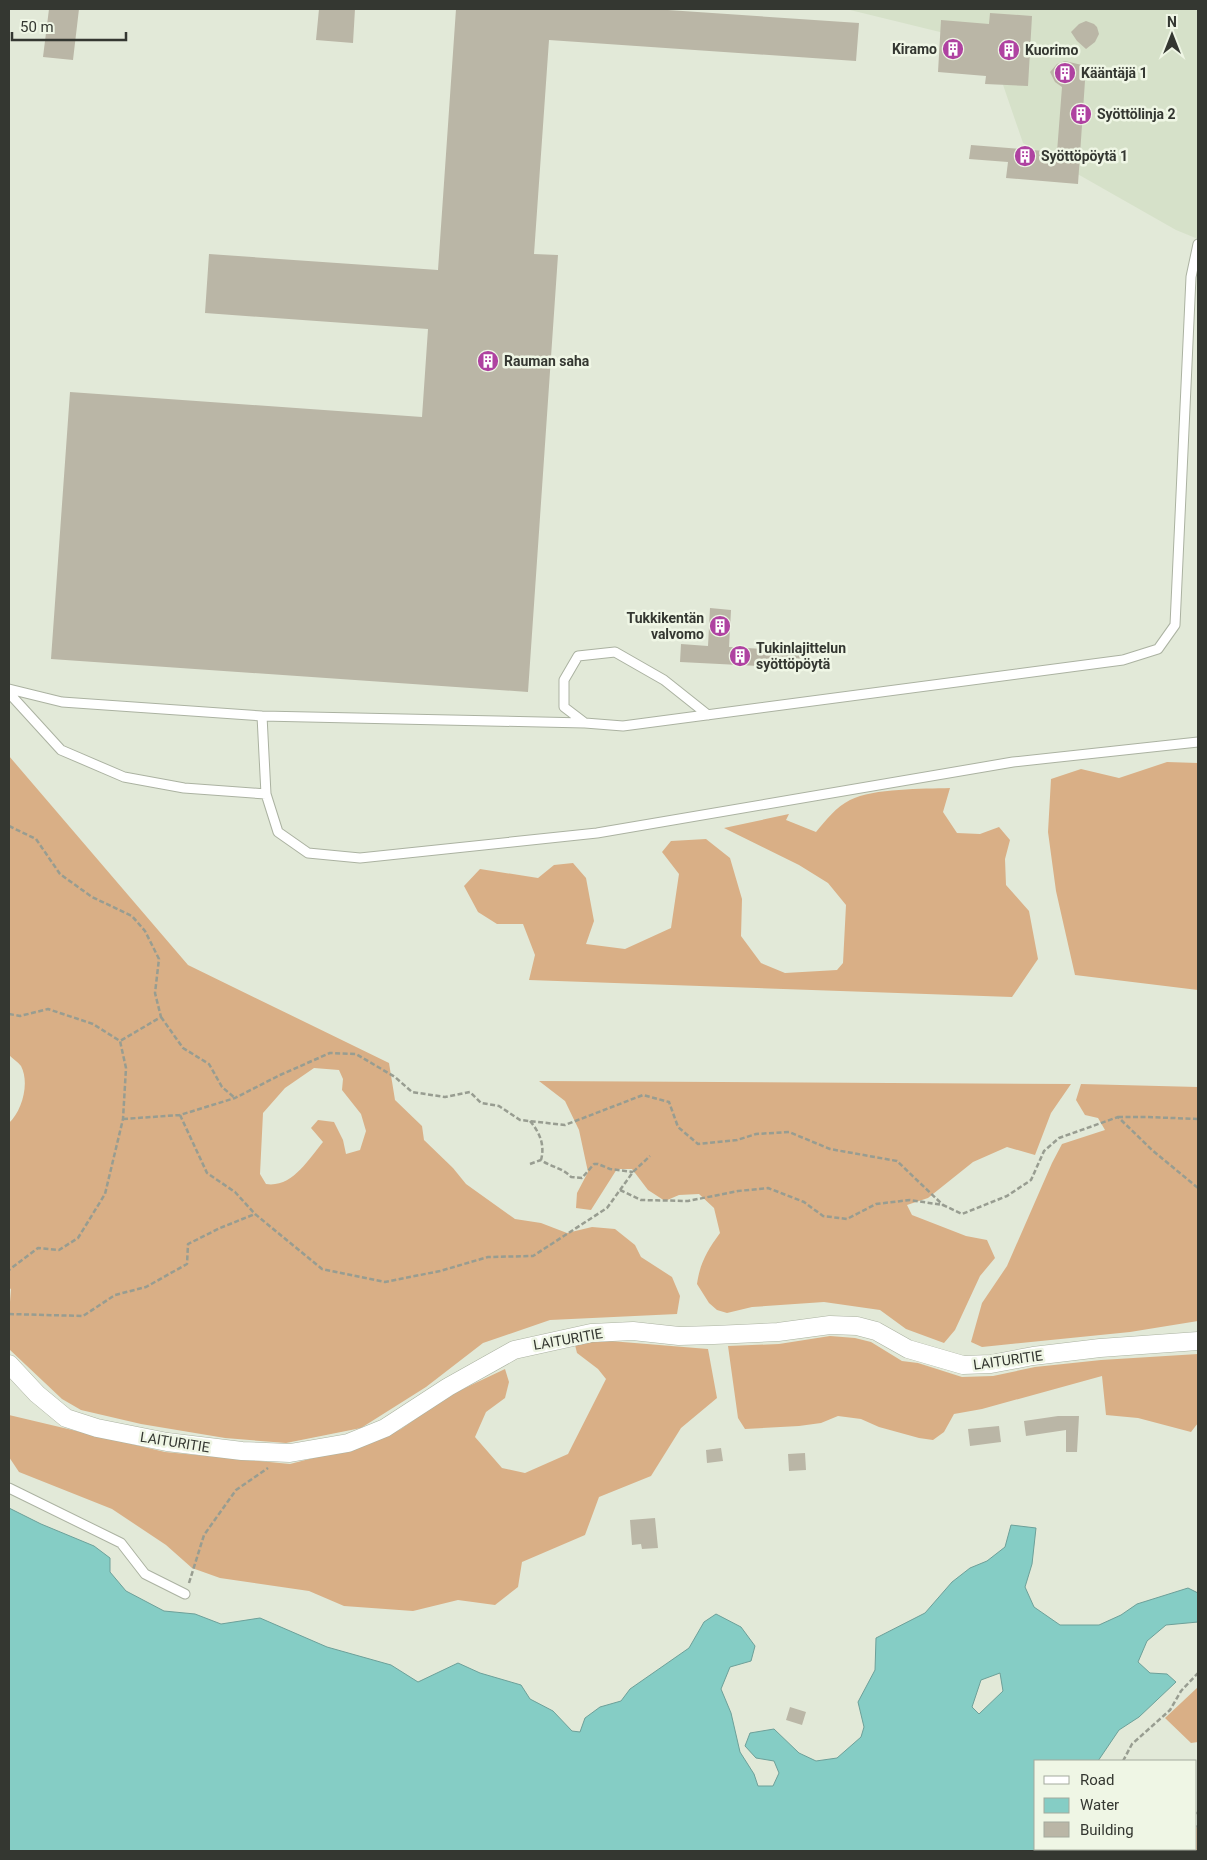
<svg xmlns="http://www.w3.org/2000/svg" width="1207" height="1860" viewBox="0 0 1207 1860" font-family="Roboto,sans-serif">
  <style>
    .built { fill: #d6e1c9 }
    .forest { fill: #d9af86; fill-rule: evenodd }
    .water { fill: #85cdc5; stroke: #6da099; fill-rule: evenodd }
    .building { fill: #bab6a6 }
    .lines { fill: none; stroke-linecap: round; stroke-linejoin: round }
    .service-casing { stroke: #abb2a1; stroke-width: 11 }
    .minor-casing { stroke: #abb2a1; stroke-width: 19 }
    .path { stroke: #989d91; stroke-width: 2.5; stroke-dasharray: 5 2.5; stroke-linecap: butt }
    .service { stroke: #fff; stroke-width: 9 }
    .minor { stroke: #fff; stroke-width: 18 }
    .labels { text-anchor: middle; stroke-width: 5; stroke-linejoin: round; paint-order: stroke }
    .poi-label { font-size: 14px; font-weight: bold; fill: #343731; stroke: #eff6e5; text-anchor: start }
    .street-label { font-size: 14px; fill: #343731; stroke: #eff6e5 }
  </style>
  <rect width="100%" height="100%" fill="#e2e9d8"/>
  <path class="built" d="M846,9H1198V239L1176,230L1023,143L989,44Z"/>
  <path class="forest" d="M9,756L188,965L389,1063L395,1100L422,1126L424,1140L453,1168L466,1184L515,1219L541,1223L567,1233L592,1227L615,1229L635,1245L641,1257L672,1277L680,1296L677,1314L550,1320L483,1343L426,1387L361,1428L286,1443L225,1438L141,1424L81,1410L62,1399L9,1349V1315L11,1289L9,1288V1123C22,1111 30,1083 21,1066C18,1062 12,1058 9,1055ZM314,1068L339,1070L343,1079L342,1090L361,1114L366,1131L360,1150L346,1154L343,1140L334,1122L318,1120L311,1128L323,1142C308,1160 292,1188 266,1184L260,1174L263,1113L285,1088Z
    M1167,762L1198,763V990L1075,975L1056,891L1048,832L1051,779L1081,769L1119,778Z
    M950,788L943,812L957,833L980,834L999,827L1010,840L1005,859L1006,885L1029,911L1038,959L1012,997L529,980L535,955L523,924H497L478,912L464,886L480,869L538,878L554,865L573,863L586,878L594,921L586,944L625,949L671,928L679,874L662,852L671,841L706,839L730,858L742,899L741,936L761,963L785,973L837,970L843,963L846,905L828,883L799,865L724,828L789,814L786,820L816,832C826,820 836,807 850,800C874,788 923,789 950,788Z
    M539,1081L1071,1084L1051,1113L1035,1155L1007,1147L973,1162L928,1198L907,1205L912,1215L966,1236L987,1240L995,1258L980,1276L955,1330L944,1343L906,1329L880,1310L824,1302L752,1307L727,1313L717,1310L709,1303L697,1284C700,1263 707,1251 720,1233L714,1208L699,1194L679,1195L665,1201L648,1190L632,1169H617L591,1210L576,1208L577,1193L588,1172L579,1130L565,1101Z
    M1081,1084L1198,1087V1321L1130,1332L982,1347L971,1342L982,1303L1007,1266L1052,1163L1062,1144L1105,1130L1098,1118L1085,1115L1076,1100Z
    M830,1336L855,1338L871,1342L902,1361L918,1363L962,1377L993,1376L1035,1367L1101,1360L1198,1354V1423L1191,1432L1138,1418L1106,1415L1102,1376L982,1409L954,1414L944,1432L933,1440L919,1438L879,1427L861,1419L838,1416L821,1423L799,1426L745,1429L738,1418L728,1346L779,1344Z
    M598,1340L708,1349L717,1398L681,1428L651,1476L599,1497L585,1535L522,1562L518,1587L495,1605L458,1600L413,1611L344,1606L309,1591L220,1578L192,1568L166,1545L112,1509L19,1472L9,1457V1415L165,1452L290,1464L371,1443L401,1429L448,1396L505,1369L509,1382L505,1398L486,1412L475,1437L502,1468L525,1473L568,1454L606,1379L598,1369L577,1353L575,1345Z
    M1198,1687V1742L1191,1743L1165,1718Z
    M1198,1826V1851H1072L1074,1849H1142L1144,1850L1196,1849V1828Z"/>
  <path class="water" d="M9,1508L41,1524L94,1546L110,1558V1572L126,1591L164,1611L195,1614L221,1624L260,1618L327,1647L391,1665L418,1682L458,1663L480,1673L521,1685L530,1699L553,1711L572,1731L580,1732L585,1718L600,1707L621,1701L630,1689L689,1648L704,1622L716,1614L741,1627L755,1646L751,1661L730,1667L721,1689L731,1713L740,1752L754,1774L758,1786H773L779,1773L774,1761L756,1758L745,1746L750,1733L774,1729L799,1753L816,1761L837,1758L861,1737L864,1727L858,1702L875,1670L876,1638L925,1613L952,1582L970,1568L987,1561L1005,1547L1011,1525L1036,1528L1032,1564L1025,1587L1034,1607L1060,1625H1099L1121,1615L1137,1604L1188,1588L1198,1593V1622L1166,1625L1147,1641L1138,1662L1150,1673L1167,1674L1176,1682L1139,1717L1119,1730L1098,1761H1036V1849H1046L1043,1851H9ZM1000,1673L1003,1691L979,1714L972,1707L981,1680Z"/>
  <path class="building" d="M49,9H79L73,60L43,57Z
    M319,9H355L353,43L316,40Z
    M456,9H653L859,23L856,61L549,40L534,254L558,255L528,692L51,659L70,392L422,417L428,329L205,313L209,254L438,270Z
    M990,13L1032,16L1028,86L985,84L986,76L938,72L941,20L989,24Z
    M1086,21L1094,24L1097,27L1099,34L1095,42L1086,49L1077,41L1071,32L1079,24Z
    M1065,61L1086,66L1078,184L1006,178L1008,162L969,159L971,145L1057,152L1062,87L1055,82L1050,72L1057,64Z
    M710,608L731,610L729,647L801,651L800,668L680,662L681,644L708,646Z
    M1058,1416H1079L1077,1452H1066V1430L1026,1436L1024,1421Z
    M999,1426L1001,1442L970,1446L968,1429Z
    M721,1448L723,1461L707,1463L706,1450Z
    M805,1453L806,1470L789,1471L788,1454Z
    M655,1518L658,1548L642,1549L641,1544L632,1545L630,1520Z
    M790,1707L806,1712L802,1725L786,1720Z"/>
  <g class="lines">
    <g class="service-casing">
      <path id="service" d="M9,689L62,702L262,716L585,723
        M9,693L61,750L124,777L184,788L266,794
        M708,715L664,680L615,652L578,656L564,680V707L585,723L623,726L1123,660L1158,649L1175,625L1191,277L1198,244
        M262,716L266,794L278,832L308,853L360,858L597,833L1013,762L1198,742
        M9,1488L121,1543L145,1574L185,1594"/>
    </g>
    <g class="minor-casing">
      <path id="minor" d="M9,1364L37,1394L66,1418L97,1428L167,1442L242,1451L290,1453L348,1443L385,1428L448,1387L514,1350L591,1333L633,1331L679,1336L714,1335L778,1332L830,1325L857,1326L876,1331L908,1349L963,1365L991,1364L1033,1356L1100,1348L1198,1341"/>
    </g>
    <path class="path" d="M9,826L36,839L60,874L92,897L132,916L145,931L159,959L155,993L161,1017L120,1041
      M9,1014L20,1016L48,1009L93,1024L120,1041L126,1068L123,1119L105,1194L78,1238L59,1250L38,1248L9,1270
      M161,1017L183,1048L209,1064L222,1087L235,1098
      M180,1115L207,1173L235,1192L255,1214L322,1269L385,1282L440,1271L488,1257L533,1256L607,1208L633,1172L650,1156
      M1118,1117H1147L1198,1119
      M123,1119L180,1115L235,1098L280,1075L330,1053L356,1054L395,1077L412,1092L445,1097L470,1092L481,1103L499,1106L520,1120L565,1125L643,1095L669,1102L678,1127L698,1144L737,1140L756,1134L789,1132L830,1149L897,1161L943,1205
      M530,1121C540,1133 545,1145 541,1160
      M530,1164L541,1160C551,1167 563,1168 571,1177L582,1178L594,1164H598L610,1169L633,1172
      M620,1190L641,1200L688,1201L738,1191L768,1188L804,1202L823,1216L847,1219L876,1204L910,1200L943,1205L962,1214L1007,1196L1031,1180L1044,1151L1059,1138L1118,1117L1152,1150L1198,1188
      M9,1314L83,1316L115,1295L146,1287L187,1264L188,1244L220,1228L255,1214
      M189,1583L204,1535L236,1490L268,1468
      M1123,1761L1132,1744L1170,1710L1181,1691L1198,1673
      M1196,1813H1198
      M1196,1826L1198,1827
      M1089,1851L1090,1849"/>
    <use href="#service" class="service"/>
    <use href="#minor" class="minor"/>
  </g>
  <defs>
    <g id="building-disc" transform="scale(1.125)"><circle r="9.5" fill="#af42a1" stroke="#eff6e5"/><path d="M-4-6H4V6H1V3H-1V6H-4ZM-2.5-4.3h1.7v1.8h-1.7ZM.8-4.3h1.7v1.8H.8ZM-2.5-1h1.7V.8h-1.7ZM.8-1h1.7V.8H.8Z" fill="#fff"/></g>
  </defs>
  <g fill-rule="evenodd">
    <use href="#building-disc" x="953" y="49"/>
    <use href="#building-disc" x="1009" y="50"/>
    <use href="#building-disc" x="1065" y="73"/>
    <use href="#building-disc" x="1081" y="114"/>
    <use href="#building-disc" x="1025" y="156"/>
    <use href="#building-disc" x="488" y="361"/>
    <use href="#building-disc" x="720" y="626"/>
    <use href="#building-disc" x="740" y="656"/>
  </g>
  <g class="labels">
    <g class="poi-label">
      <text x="937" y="54" text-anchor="end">Kiramo</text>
      <text x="1025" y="55">Kuorimo</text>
      <text x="1081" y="78">Kääntäjä 1</text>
      <text x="1097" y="119">Syöttölinja 2</text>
      <text x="1041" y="161">Syöttöpöytä 1</text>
      <text x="504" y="366">Rauman saha</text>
      <text x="704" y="623" text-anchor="end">Tukkikentän<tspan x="704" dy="16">valvomo</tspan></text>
      <text x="756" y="653">Tukinlajittelun<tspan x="756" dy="16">syöttöpöytä</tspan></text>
    </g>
    <g class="street-label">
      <text transform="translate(568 1339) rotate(-10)" y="5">LAITURITIE</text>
      <text transform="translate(1008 1360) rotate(-8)" y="5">LAITURITIE</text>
      <text transform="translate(175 1442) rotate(9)" y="5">LAITURITIE</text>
    </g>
  </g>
  <rect width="1207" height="1860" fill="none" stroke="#343731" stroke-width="20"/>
  <rect x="1034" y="1760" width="162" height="90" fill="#eff6e5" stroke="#a4aa9d"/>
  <rect x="1044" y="1776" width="25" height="8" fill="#ffffff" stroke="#a4aa9d"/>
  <text x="1080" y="1785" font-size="15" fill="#343731">Road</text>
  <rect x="1044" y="1798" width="25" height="15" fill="#85cdc5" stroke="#a4aa9d"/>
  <text x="1080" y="1810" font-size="15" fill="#343731">Water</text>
  <rect x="1044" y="1822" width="25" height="15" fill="#bab6a6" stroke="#a4aa9d"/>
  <text x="1080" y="1835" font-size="15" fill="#343731">Building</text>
  <g transform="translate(1172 35)" stroke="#eff6e5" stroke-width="4" paint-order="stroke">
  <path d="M0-4L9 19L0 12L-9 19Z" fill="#343731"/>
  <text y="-8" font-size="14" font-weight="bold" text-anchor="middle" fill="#343731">N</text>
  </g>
  <path d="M12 32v8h114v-8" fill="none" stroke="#343731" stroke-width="2.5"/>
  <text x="20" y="32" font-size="15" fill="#343731" stroke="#eff6e5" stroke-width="4" paint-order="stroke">50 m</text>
</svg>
